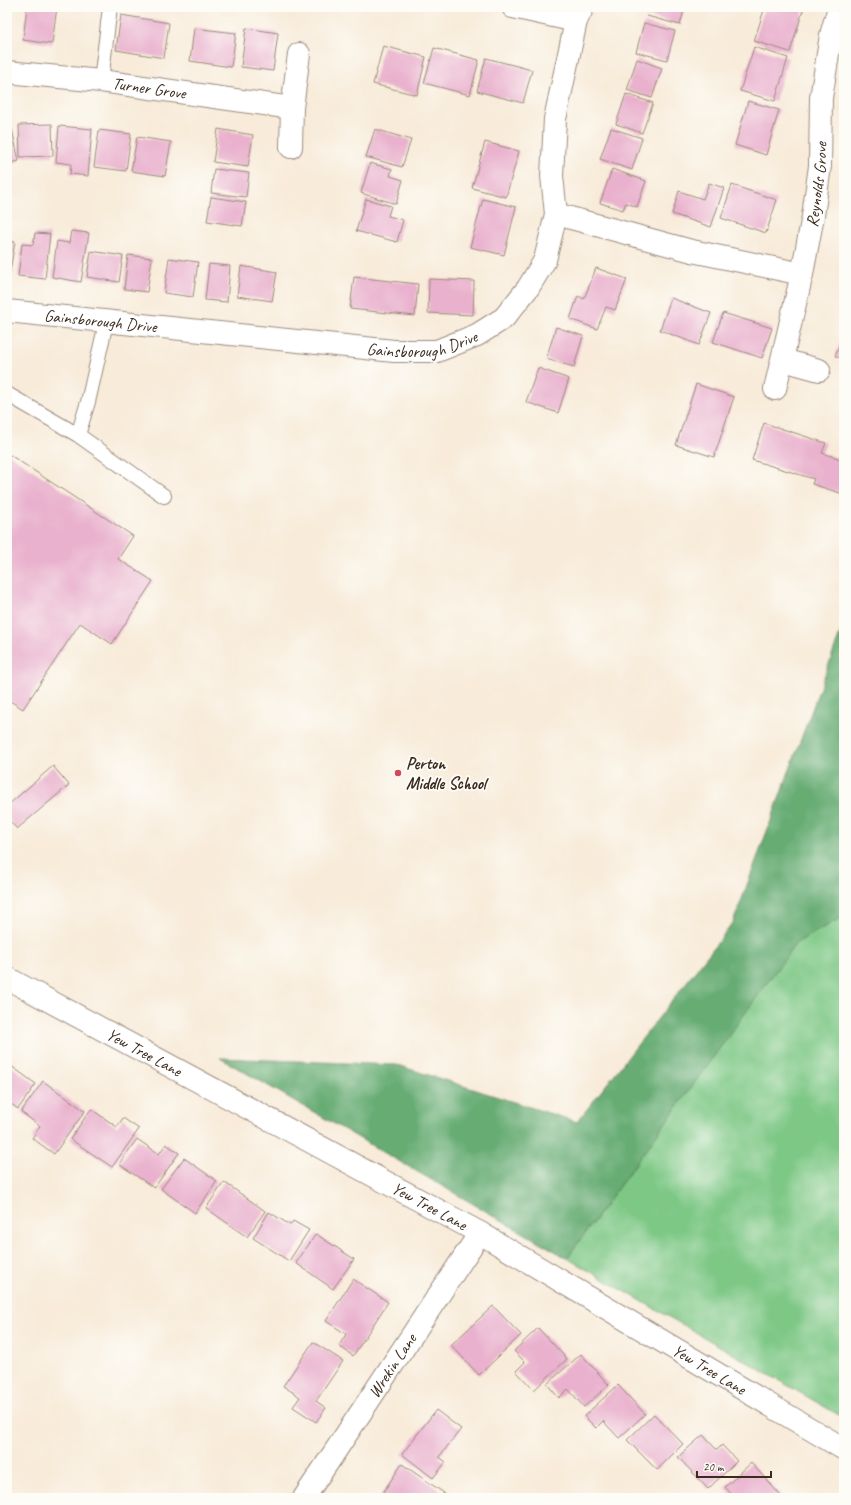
<svg xmlns="http://www.w3.org/2000/svg" width="851" height="1505" viewBox="0 0 851 1505" font-family="Caveat,sans-serif">
  <style>
    .green { fill: #7ec886; stroke: #5c7952 }
    .forest { fill: #66ac73; stroke: #506b48 }
    .building { fill: #e9b1cd }
    .lines { fill: none; stroke-linecap: round; stroke-linejoin: round }
    .service-casing { stroke: #9a8a7c; stroke-width: 16 }
    .minor-casing { stroke: #9a8a7c; stroke-width: 24 }
    .tertiary-casing { stroke: #9a8a7c; stroke-width: 24 }
    .service { stroke: #fff; stroke-width: 14 }
    .minor { stroke: #fff; stroke-width: 22 }
    .tertiary { stroke: #fff; stroke-width: 22 }
    .poi-dot { fill: #d1495b; stroke: #fdfcf7; stroke-width: 1.5 }
    .labels { text-anchor: middle; stroke-width: 3.5; stroke-linejoin: round; paint-order: stroke }
    .street-label { font-size: 17px; fill: #3b2a1e; stroke: #fdfcf7 }
    .poi-label { font-size: 17px; font-weight: bold; fill: #3b2a1e; stroke: #fdfcf7; text-anchor: start }
  </style>
  <rect width="100%" height="100%" fill="#fdfcf7"/>
  <filter id="ink" filterUnits="userSpaceOnUse"><feTurbulence type="fractalNoise" baseFrequency=".025" numOctaves="2"/><feDisplacementMap in="SourceGraphic" scale="8" xChannelSelector="R" yChannelSelector="G"/><feConvolveMatrix kernelMatrix="1 2 1 2 8 2 1 2 1" color-interpolation-filters="sRGB"/></filter>
  <filter id="wash" filterUnits="userSpaceOnUse"><feTurbulence type="fractalNoise" baseFrequency=".012" numOctaves="4" result="noise"/><feDisplacementMap in="SourceGraphic" scale="16" xChannelSelector="R" yChannelSelector="G"/><feGaussianBlur stdDeviation="0.9" result="paint"/><feColorMatrix in="noise" values="0 0 0 0 0 0 0 0 0 0 0 0 0 0 0 0 0 1.4 0 .05"/><feComposite in="paint" operator="in"/></filter>
  <g filter="url(#wash)">
    <rect width="100%" height="100%" fill="#f8ebd9"/>
    <path class="green" d="M844,916V1418L567,1258L796,943Z"/>
    <path class="forest" d="M844,623V916L796,943L567,1258L220,1058L397,1065L577,1122L733,923Z"/>
    <g id="blocks">
      <path class="building" d="M27,7H57L52,44L23,40Z
        M649,7H685L680,25L647,16Z
        M765,7H804L790,52L754,41Z
        M121,15L169,23L164,58L116,50Z
        M644,23L675,31L667,60L636,52Z
        M194,28L236,33L231,67L190,61Z
        M246,28L278,33L273,71L241,67Z
        M383,46L426,57L417,95L373,84Z
        M754,47L788,58L775,101L740,91Z
        M434,48L479,60L470,95L424,83Z
        M486,58L532,70L523,103L477,91Z
        M637,59L662,68L652,98L627,90Z
        M626,94L653,103L642,133L616,124Z
        M748,101L779,110L766,155L735,145Z
        M52,124L53,156L20,157L19,125Z
        M11,125L19,161L7,164V126Z
        M59,126L92,129L88,176L70,174L71,164L56,162Z
        M611,128L642,138L632,170L600,159Z
        M218,129L253,135L248,167L213,162Z
        M375,129L411,140L402,167L366,157Z
        M99,130L131,134L126,171L94,167Z
        M137,137L171,142L165,176L131,171Z
        M485,142L519,151L506,197L472,188Z
        M370,163L392,169L390,176L403,180L396,204L361,193Z
        M214,169L249,173L246,197L211,193Z
        M612,169L646,181L637,207L626,203L623,210L600,203Z
        M709,183L724,188L711,227L672,214L679,191L703,199Z
        M732,185L777,200L766,233L721,218Z
        M211,197L246,202L242,226L207,221Z
        M366,199L391,206L388,216L403,220L397,242L356,231Z
        M483,199L516,207L504,255L470,247Z
        M71,231L89,233L81,282L52,277L57,241L69,243Z
        M35,233L50,234L45,279L18,276L22,244L33,245Z
        M7,241L15,242L9,277H7Z
        M91,251L123,256L119,282L87,277Z
        M128,255L152,258L147,292L124,289Z
        M169,258L198,262L193,297L164,293Z
        M209,264L230,266L227,302L205,300Z
        M241,266L277,272L272,301L237,296Z
        M596,268L627,279L615,310L606,307L597,329L570,319L578,296L584,299Z
        M354,277L418,284L415,316L350,309Z
        M429,279L474,281L473,315L428,313Z
        M671,298L711,313L699,345L660,330Z
        M723,313L772,328L762,358L713,342Z
        M556,327L583,336L574,367L546,359Z
        M843,335L844,336V359L835,356Z
        M538,368L569,379L558,413L526,402Z
        M696,384L734,397L714,457L676,445Z
        M764,423L826,443L822,453L844,460V502L841,501L843,494L812,484L814,479L752,460Z
        M7,453L133,536L118,559L153,581L112,644L80,623L23,709L7,699Z
        M53,766L69,785L17,829L7,818V806Z
        M7,1063L36,1084L18,1109L7,1101Z
        M43,1081L85,1111L54,1154L32,1138L40,1126L21,1112Z
        M91,1109L117,1127L123,1118L139,1129L112,1167L70,1139Z
        M137,1139L159,1154L166,1144L179,1153L154,1188L119,1164Z
        M184,1158L217,1181L195,1213L161,1189Z
        M224,1182L265,1211L247,1237L206,1208Z
        M269,1212L290,1225L293,1221L309,1230L289,1261L253,1238Z
        M316,1234L354,1259L333,1289L296,1263Z
        M353,1279L388,1302L353,1356L339,1346L346,1334L326,1321Z
        M493,1306L521,1335L479,1375L451,1345Z
        M538,1328L567,1359L534,1390L516,1371L525,1362L514,1351Z
        M313,1342L343,1361L316,1401L326,1408L316,1422L293,1407L300,1397L283,1386Z
        M581,1354L609,1385L584,1407L568,1389L559,1398L547,1384Z
        M618,1385L645,1414L619,1438L603,1421L596,1428L584,1416Z
        M436,1410L461,1429L439,1457L446,1462L433,1478L402,1454Z
        M654,1414L683,1444L657,1470L627,1440Z
        M703,1435L717,1450L722,1445L737,1461L708,1489L678,1457Z
        M751,1463L783,1498H735L725,1487Z
        M402,1464L444,1493L440,1498H379Z"/>
    </g>
  </g>
  <g filter="url(#ink)">
    <use href="#blocks" fill-opacity="0" stroke="#9a8a7c" stroke-width="1"/>
    <g class="lines">
      <g class="service-casing">
        <path id="service" d="M101,81L110,7
          M106,323L88,402L78,435L164,496
          M7,394L78,435"/>
      </g>
      <g class="minor-casing">
        <g id="minor">
          <path d="M513,7L576,21"/>
          <path id="s1" d="M7,72L101,81L292,108"/>
          <path d="M291,147L292,108L299,54"/>
          <path d="M556,214L692,251L802,274"/>
          <path id="s2" d="M7,311L394,351H437L477,335L504,318L528,288L545,260L556,214L552,176L555,119L576,21L583,7"/>
          <path d="M783,360L819,370"/>
          <path id="s3" d="M775,389L802,274L813,216L820,166L821,98L831,35L839,7"/>
          <path id="s4" d="M304,1498L480,1233"/>
        </g>
      </g>
      <g class="tertiary-casing">
        <g id="tertiary">
          <path id="s5" d="M7,978L480,1233L844,1449"/>
        </g>
      </g>
      <use href="#service" class="service"/>
      <use href="#minor" class="minor"/>
      <use href="#tertiary" class="tertiary"/>
    </g>
  </g>
  <circle class="poi-dot" cx="398" cy="773" r="4"/>
  <g class="labels">
    <g class="street-label">
      <text dy="6" stroke="none"><textPath href="#s1" startOffset="143">Turner Grove</textPath></text>
      <text dy="6" stroke="none"><textPath href="#s3" startOffset="209">Reynolds Grove</textPath></text>
      <text dy="6" stroke="none"><textPath href="#s2" startOffset="94">Gainsborough Drive</textPath></text>
      <text dy="6" stroke="none"><textPath href="#s2" startOffset="418">Gainsborough Drive</textPath></text>
      <text dy="6" stroke="none"><textPath href="#s5" startOffset="156">Yew Tree Lane</textPath></text>
      <text dy="6" stroke="none"><textPath href="#s5" startOffset="480">Yew Tree Lane</textPath></text>
      <text dy="6" stroke="none"><textPath href="#s4" startOffset="159">Wrekin Lane</textPath></text>
      <text dy="6" stroke="none"><textPath href="#s5" startOffset="804">Yew Tree Lane</textPath></text>
    </g>
    <g class="poi-label">
      <text x="406" y="769">Perton<tspan x="406" dy="20">Middle School</tspan></text>
    </g>
  </g>
  <rect width="851" height="1505" fill="none" stroke="#fdfcf7" stroke-width="24"/>
  <path d="M697 1471v6h74v-6" fill="none" stroke="#3b2a1e" stroke-width="2"/>
  <text x="703" y="1471" font-size="12" fill="#3b2a1e" stroke="#fdfcf7" stroke-width="3" paint-order="stroke">20 m</text>
</svg>
